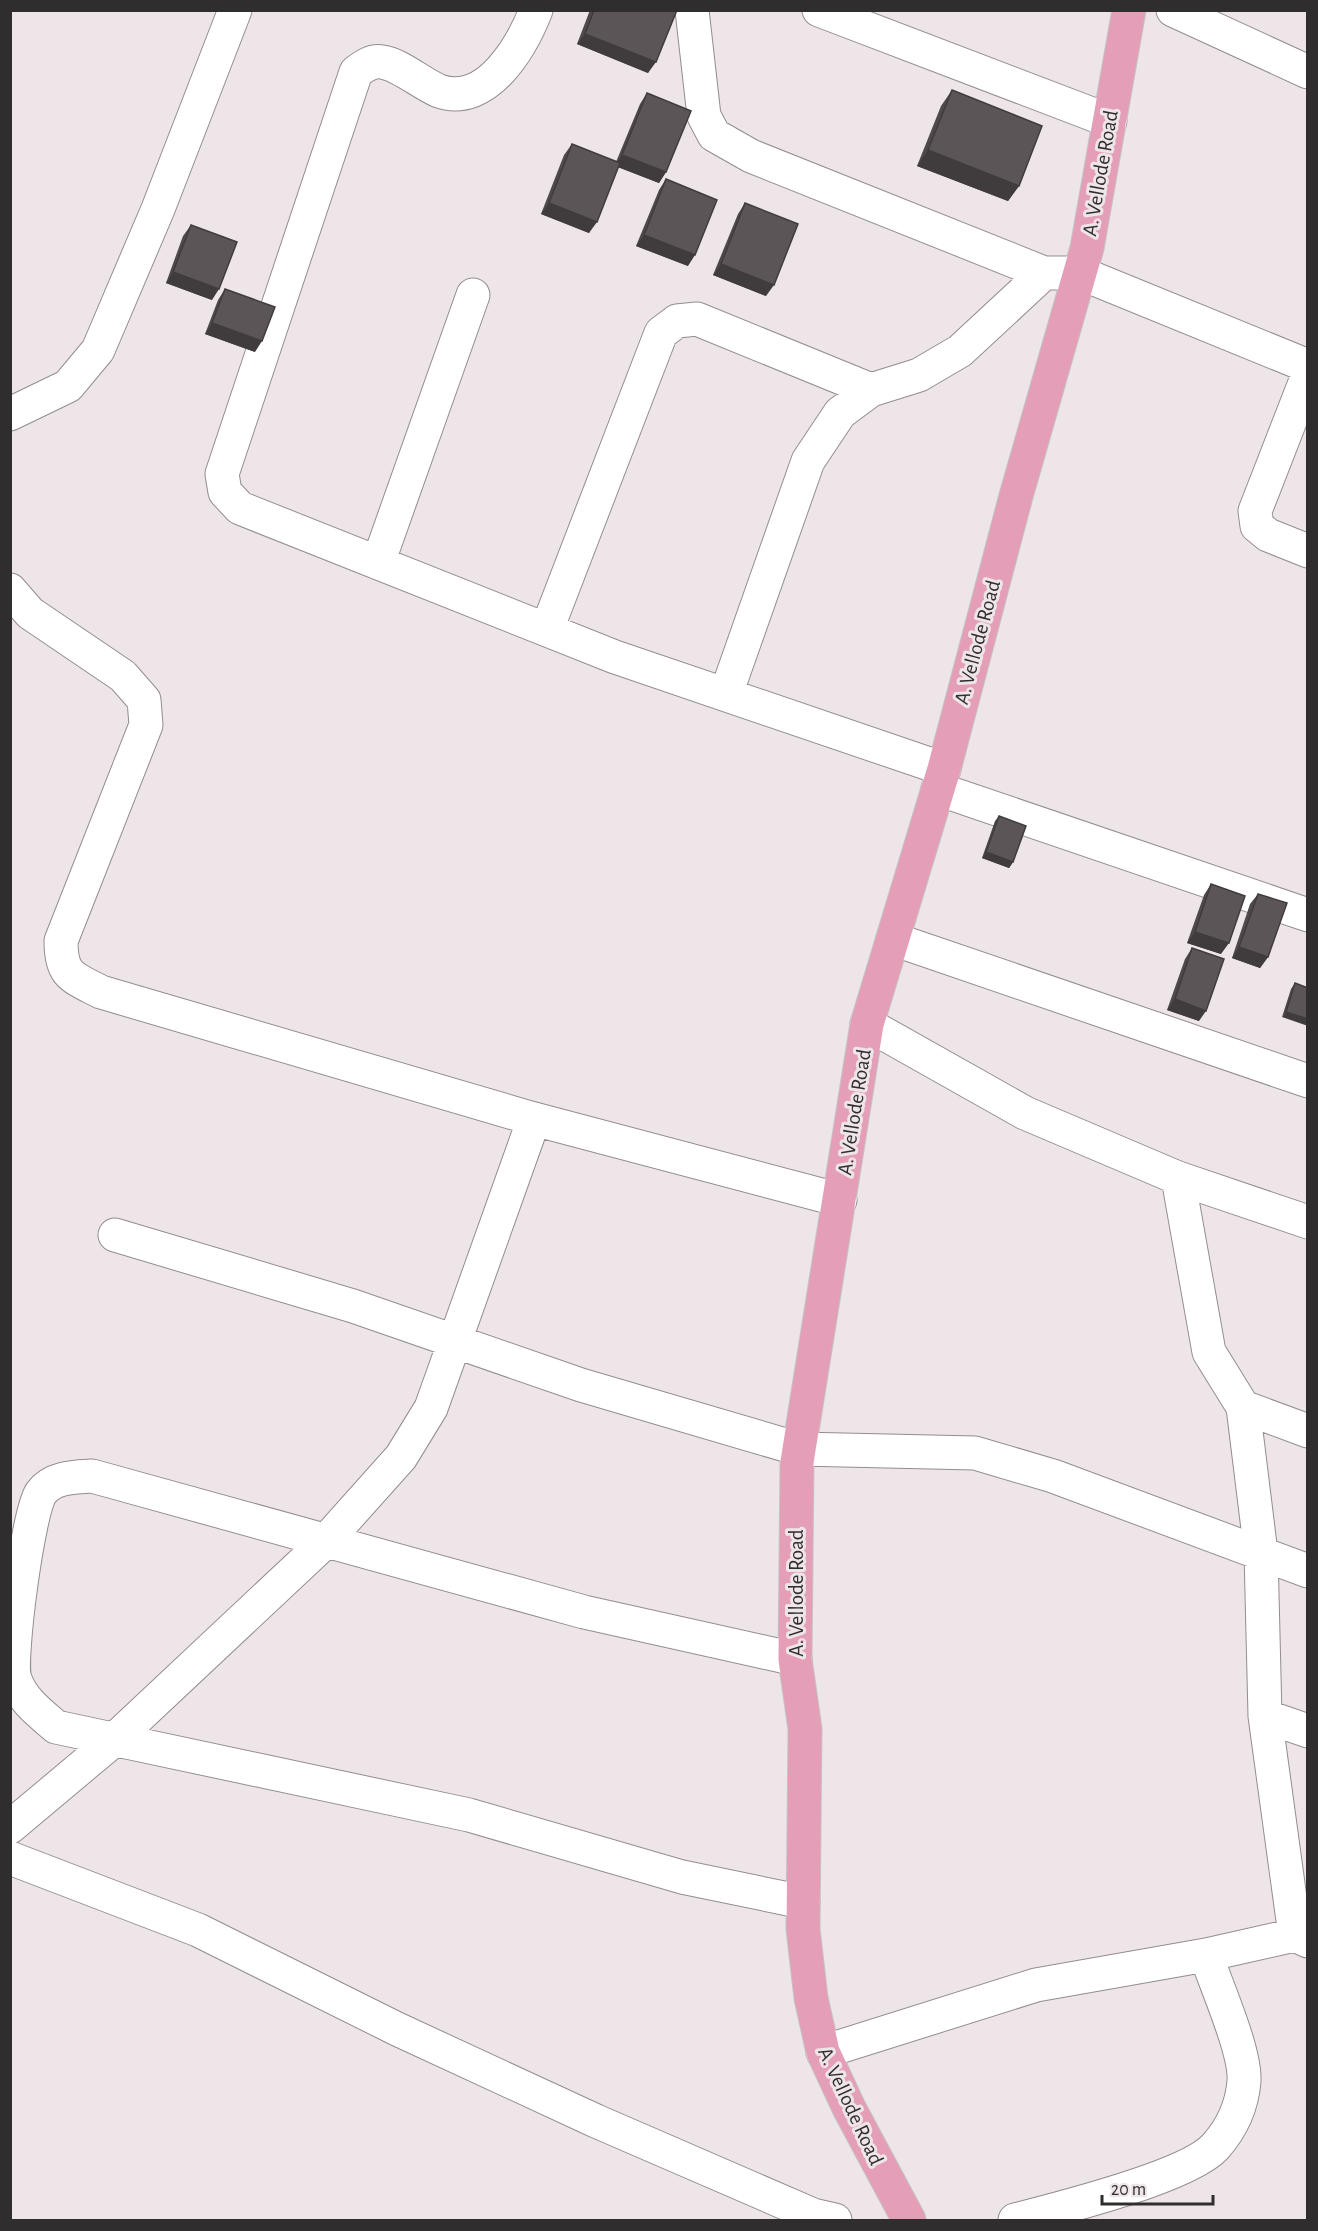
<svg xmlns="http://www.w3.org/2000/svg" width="1318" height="2231" viewBox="0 0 1318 2231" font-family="'Alegreya Sans',sans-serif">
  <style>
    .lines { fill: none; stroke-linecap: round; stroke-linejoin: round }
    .minor-casing { stroke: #948c8e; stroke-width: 35 }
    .major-casing { stroke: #c5c4c4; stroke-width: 35 }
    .minor { stroke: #fff; stroke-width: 33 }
    .major { stroke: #e49eb8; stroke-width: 33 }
    .wall { fill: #4f494b }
    .shaded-wall { fill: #403c3d }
    .building { fill: #5c5557; stroke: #403c3d; stroke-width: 1.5 }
    .labels { text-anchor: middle; stroke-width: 6; stroke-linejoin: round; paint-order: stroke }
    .street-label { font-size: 21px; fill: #302d2e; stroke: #eee5e8 }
  </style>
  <rect width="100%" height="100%" fill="#eee5e8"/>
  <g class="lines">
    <g class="minor-casing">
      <path id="minor" d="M536,10C522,46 487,108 439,91C422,84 399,64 382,62C372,60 364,66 356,72L222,474L225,492L240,508L615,657L944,769
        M692,10L704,116L714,135L751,156L1044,273
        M819,10L1110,121
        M1173,10L1308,72
        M1308,375L1255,511L1257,526L1268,535L1308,551
        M10,414L68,386L98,350L158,209L235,10
        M378,563L473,295
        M10,590L30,613L123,676L144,700L146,725L61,941C61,976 72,977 101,992L534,1119L840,1200
        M547,629L661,333L677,321L697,319L871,390
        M726,694L808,461L840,413L871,390L919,375L960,351L1044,273H1080L1308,366
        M938,789L1308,915
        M893,939L1308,1081
        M867,1024L1025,1113L1178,1178L1308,1222
        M1178,1178L1209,1352L1243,1407L1261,1553L1265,1716L1295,1935L1308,1941
        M115,1235L353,1306L581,1385L799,1449L975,1453L1053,1476L1308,1571
        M1243,1407L1308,1431
        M795,1659L584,1612L92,1476C75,1477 52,1477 41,1493C29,1508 8,1661 15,1679C22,1700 40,1713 56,1727L469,1815L682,1877L803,1902
        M1265,1716L1308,1731
        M10,1827L115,1739L325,1542L401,1457L431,1408L534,1119
        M10,1858L198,1930L397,2029L596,2121L813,2215L835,2220
        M823,2052L1036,1985L1206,1955L1295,1935
        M1015,2220C1058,2209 1187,2177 1215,2147C1232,2128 1242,2107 1244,2081C1246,2052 1216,1985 1206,1955"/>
    </g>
    <g class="major-casing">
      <path id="major" d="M909,2220L849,2108L823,2052L811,1998L803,1929L805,1729L795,1659L797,1462L867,1024L944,769L1016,496L1087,248L1129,10"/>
    </g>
    <use href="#minor" class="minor"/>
    <use href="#major" class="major"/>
  </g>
  <path class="wall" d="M590,10H677L648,73L577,44Z
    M952,90L1019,186L1008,201L917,166L941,106Z
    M647,93L666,172L659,183L618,167L589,233L541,214L564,155L572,144L616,162L640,104Z
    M666,179L688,266L636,246L659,190Z
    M745,203L766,296L713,275L738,214Z
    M191,225L212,300L166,283L183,236Z
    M225,289L255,352L205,334L218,300Z
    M999,816L1013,862L1009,868L982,858L995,821Z
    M1211,884L1221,954L1187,943L1204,895Z
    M1258,894L1268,957L1260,968L1232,958L1250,904Z
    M1192,948L1199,1021L1167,1010L1185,959Z
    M1295,983L1308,988L1282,1017L1291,989Z"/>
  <path class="shaded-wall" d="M585,34L656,62L648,73L577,44Z
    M928,150L1019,186L1008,201L917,166Z
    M622,155L666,172L659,183L615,166Z
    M549,203L597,222L589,233L541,214Z
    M644,235L695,255L688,266L636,246Z
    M721,264L774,285L766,296L713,275Z
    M173,272L219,289L212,300L166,283Z
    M212,323L262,341L255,352L205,334Z
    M986,852L1013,862L1009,868L982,858Z
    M1195,932L1229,943L1221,954L1187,943Z
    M1239,947L1268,957L1260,968L1232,958Z
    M1175,999L1206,1011L1199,1021L1167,1010Z
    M1286,1012L1308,1019V1026L1282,1017Z"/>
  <path class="building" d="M594,10H677L656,62L585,34Z
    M952,90L1042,126L1019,186L928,150Z
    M647,93L691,111L666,172L622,155Z
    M572,144L620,163L597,222L549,203Z
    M666,179L717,200L695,255L644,235Z
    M745,203L798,224L774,285L721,264Z
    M191,225L237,242L219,289L173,272Z
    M225,289L275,307L262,341L212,323Z
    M999,816L1026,826L1013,862L986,852Z
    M1211,884L1245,896L1229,943L1195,932Z
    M1258,894L1287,903L1268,957L1239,947Z
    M1192,948L1224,959L1206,1011L1175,999Z
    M1295,983L1308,988V1019L1286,1012Z"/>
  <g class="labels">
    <g class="street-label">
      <text transform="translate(1100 173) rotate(-80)" y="7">A. Vellode Road</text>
      <text transform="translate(977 642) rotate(-75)" y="7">A. Vellode Road</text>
      <text transform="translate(854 1112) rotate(-81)" y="7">A. Vellode Road</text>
      <text transform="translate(796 1593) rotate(-90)" y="7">A. Vellode Road</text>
      <text transform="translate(851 2106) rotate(65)" y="7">A. Vellode Road</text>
    </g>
  </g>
  <rect width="1318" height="2231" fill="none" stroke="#302d2e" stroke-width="24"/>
  <path d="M1102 2195v9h111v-9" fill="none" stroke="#302d2e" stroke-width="3"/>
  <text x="1111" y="2195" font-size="18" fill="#302d2e" stroke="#eee5e8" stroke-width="4.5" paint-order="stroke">20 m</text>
</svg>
